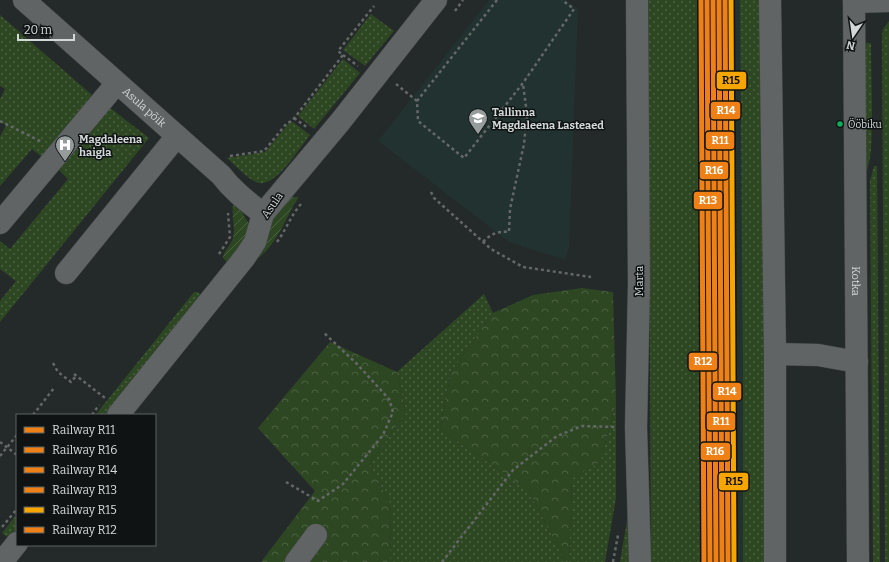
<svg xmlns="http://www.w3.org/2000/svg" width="889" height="562" viewBox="0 0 889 562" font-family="Bitter,serif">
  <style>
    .built { fill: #213230 }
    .grass { fill: url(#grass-dots) }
    .forest { fill: url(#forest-crowns) }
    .garden { fill: url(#garden-furrows) }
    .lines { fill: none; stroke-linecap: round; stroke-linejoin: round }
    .minor-casing { stroke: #414545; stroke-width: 23 }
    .path { stroke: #646867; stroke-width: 2.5; stroke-dasharray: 3 3; stroke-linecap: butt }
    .minor { stroke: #606464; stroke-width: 22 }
    .rail-1-casing { stroke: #0f1313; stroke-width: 8 }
    .rail-2-casing { stroke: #0f1313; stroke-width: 8 }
    .rail-3-casing { stroke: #0f1313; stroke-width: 8 }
    .rail-4-casing { stroke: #0f1313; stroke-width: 8 }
    .rail-5-casing { stroke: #0f1313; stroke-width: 8 }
    .rail-6-casing { stroke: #0f1313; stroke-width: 8 }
    .rail-1 { stroke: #ef8016; stroke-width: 5 }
    .rail-2 { stroke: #ef8016; stroke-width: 5 }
    .rail-3 { stroke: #ef8016; stroke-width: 5 }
    .rail-4 { stroke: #ef8016; stroke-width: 5 }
    .rail-5 { stroke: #f7a600; stroke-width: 5 }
    .rail-6 { stroke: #ef8016; stroke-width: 5 }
    .bus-dot { fill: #0daf5c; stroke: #0f1313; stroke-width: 1.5 }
    .labels { text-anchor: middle; stroke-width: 3; stroke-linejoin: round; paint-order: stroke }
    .bus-label { font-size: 10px; fill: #d3d8d8; stroke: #0f1313; text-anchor: start }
    .street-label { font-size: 11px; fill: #d3d8d8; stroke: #0f1313 }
    .poi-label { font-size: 11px; font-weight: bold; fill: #d3d8d8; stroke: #0f1313; text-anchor: start }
    .line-badge { stroke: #0f1313; stroke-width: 1.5 }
    .badge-label { font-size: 11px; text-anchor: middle; font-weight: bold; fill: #fff }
    .pale-badge-label { font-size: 11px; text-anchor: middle; font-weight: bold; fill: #111 }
  </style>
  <defs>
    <pattern id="grass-dots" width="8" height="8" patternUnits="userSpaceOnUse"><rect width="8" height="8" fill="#2e4723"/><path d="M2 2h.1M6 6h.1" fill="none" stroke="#4b6142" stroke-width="1.8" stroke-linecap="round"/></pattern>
    <pattern id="forest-crowns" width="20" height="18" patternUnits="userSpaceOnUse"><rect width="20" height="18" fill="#2e4723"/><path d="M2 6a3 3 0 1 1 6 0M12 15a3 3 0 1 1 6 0" fill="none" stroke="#4b6142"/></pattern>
    <pattern id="garden-furrows" width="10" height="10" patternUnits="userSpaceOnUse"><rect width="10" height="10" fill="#2e4723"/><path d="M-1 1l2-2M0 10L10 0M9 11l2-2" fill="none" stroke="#4b6142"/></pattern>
  </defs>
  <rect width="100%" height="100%" fill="#242a29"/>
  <path class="built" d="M489,0H566L578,9L569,248L565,260L509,242L378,141Z
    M711,0H740L743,368V562H714Z"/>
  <path class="grass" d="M648,0H711L714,562H651Z
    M740,0H765L769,562H743V368Z
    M371,14L394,31L365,66L343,50Z
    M0,15L92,95L42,157L32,149L0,186V137L6,125L0,122V99L5,89L0,86Z
    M889,21V562H885L882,36L883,29Z
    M866,43H871C871,68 872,93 872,118C871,136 873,155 866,173Z
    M343,59L360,73L314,129L298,116Z
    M109,107L149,138L0,322V301L16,281L0,269V241L10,249L68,179L58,169Z
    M293,122L310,135C300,147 277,186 259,183C249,181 235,165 227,158L265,152L289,123Z
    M874,166H877L880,562H873L870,181Z
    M194,292H197L203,296L108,415H100L97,413Z
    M484,294L493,313L451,372L440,429L528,490L566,562H390L391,505L369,464L406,413L397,372Z
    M616,403V498L605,562H569L572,478L600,462Z
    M631,497V562H620Z
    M17,514V530L10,539L2,533Z"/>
  <path class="forest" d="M582,288L613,292L616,403L600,462L572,478L569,562H566L528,490L440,429L451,372L493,313L533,295Z
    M330,342L397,372L406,413L369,464L391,505L390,562H261L315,491L258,428Z"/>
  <path class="garden" d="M293,197H298C297,202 294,204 292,208C284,224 273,248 258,258L268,235L274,217L290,198Z
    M234,202L243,211V214L249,224V228L241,248L227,262L223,258C223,251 231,246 233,238C236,226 230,215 234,202Z"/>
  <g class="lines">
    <g class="minor-casing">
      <g id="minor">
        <path id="s1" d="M24,0L221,175C233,191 248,202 263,214"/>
        <path d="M637,0L639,284L636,427L640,562"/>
        <path d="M770,0L775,354V562"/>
        <path id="s2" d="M854,0L858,562"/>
        <path d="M854,2L889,1"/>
        <path d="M0,223L117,83"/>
        <path d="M66,273L177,136"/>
        <path d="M775,354L818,355L857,362"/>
        <path d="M118,415L245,257L255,242L263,214L340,122L436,0"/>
        <path d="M2,562L17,543"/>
        <path d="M296,562L316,535"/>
      </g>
    </g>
    <path class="path" d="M497,0L417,101L418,121L464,158L523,83L574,9L562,0
      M455,11L463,0
      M343,55L358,66
      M396,84L417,101
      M294,118L308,128
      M0,121L42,142
      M230,156L264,151L287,123L292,121L343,55L338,51L374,6
      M431,192L434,198L491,249L523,267L591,277
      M277,242C286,230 291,215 301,204
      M483,242C491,234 497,231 509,232L510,209L524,144L527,114L523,84
      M219,254L230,237L228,213
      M53,363L58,372L71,382L76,376
      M74,374L105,398
      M33,415L54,388
      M92,415L99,405
      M0,442L17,455
      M0,456L17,435
      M286,482L318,501L343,484L383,435L393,412L389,399L357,364L323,332
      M2,527L17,509
      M442,562L513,470L557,436L582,426L617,427
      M613,562L618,535"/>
    <use href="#minor" class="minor"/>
    <g class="rail-1-casing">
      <path id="rail-1" d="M719,0L722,562"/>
    </g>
    <g class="rail-2-casing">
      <path id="rail-2" d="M713,0L716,562"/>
    </g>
    <g class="rail-3-casing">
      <path id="rail-3" d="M725,0L728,562"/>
    </g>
    <g class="rail-4-casing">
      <path id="rail-4" d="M707,0L710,562"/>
    </g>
    <g class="rail-5-casing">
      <path id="rail-5" d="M731,0L734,562"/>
    </g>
    <g class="rail-6-casing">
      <path id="rail-6" d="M701,0L704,562"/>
    </g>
    <use href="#rail-1" class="rail-1"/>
    <use href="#rail-2" class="rail-2"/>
    <use href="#rail-3" class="rail-3"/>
    <use href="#rail-4" class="rail-4"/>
    <use href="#rail-5" class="rail-5"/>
    <use href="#rail-6" class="rail-6"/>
  </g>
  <defs>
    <g id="school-pin" transform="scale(1)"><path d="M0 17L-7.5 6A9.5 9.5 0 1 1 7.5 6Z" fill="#969b9b" stroke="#0f1313"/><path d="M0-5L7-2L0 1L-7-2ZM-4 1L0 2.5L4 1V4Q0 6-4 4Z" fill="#fff"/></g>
    <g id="hospital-pin" transform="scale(1)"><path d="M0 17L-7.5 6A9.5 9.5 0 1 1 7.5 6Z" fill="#969b9b" stroke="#0f1313"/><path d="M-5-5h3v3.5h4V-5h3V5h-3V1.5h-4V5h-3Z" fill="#fff"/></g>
  </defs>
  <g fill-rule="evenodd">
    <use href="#school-pin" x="478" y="118"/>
    <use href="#hospital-pin" x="65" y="145"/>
  </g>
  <circle class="bus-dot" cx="840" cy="124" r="3.5"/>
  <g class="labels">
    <g class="bus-label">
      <text x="848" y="128">Ööbiku</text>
    </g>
    <g class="street-label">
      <text dy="4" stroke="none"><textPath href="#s1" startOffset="161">Asula põik</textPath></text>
      <text transform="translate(272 205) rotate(-55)" y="4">Asula</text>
      <text transform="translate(639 281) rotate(-90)" y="4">Marta</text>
      <text dy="4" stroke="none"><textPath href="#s2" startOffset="281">Kotka</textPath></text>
    </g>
    <g class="poi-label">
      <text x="492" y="116">Tallinna<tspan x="492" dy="13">Magdaleena Lasteaed</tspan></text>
      <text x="79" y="143">Magdaleena<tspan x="79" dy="13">haigla</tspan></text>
    </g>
  </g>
  <g class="line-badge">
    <rect x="716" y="71" width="31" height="19" rx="4" fill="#f7a600"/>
    <rect x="710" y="101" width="31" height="19" rx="4" fill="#ef8016"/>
    <rect x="705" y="131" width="30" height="19" rx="4" fill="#ef8016"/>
    <rect x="699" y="161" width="30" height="19" rx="4" fill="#ef8016"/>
    <rect x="693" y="191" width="30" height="19" rx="4" fill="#ef8016"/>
    <rect x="688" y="352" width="30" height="19" rx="4" fill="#ef8016"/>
    <rect x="712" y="382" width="30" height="19" rx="4" fill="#ef8016"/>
    <rect x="706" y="412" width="30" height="19" rx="4" fill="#ef8016"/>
    <rect x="700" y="442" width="31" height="19" rx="4" fill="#ef8016"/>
    <rect x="718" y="472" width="31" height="19" rx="4" fill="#f7a600"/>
  </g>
  <g class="badge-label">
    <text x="726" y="114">R14</text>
    <text x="720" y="144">R11</text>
    <text x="714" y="174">R16</text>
    <text x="708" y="204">R13</text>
    <text x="703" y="365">R12</text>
    <text x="727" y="395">R14</text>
    <text x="721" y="425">R11</text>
    <text x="715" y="455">R16</text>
  </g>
  <g class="pale-badge-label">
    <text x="731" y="84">R15</text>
    <text x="734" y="485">R15</text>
  </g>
  <rect x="16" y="414" width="140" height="132" fill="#0f1313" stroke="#5d6262"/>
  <rect x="24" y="427" width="20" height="6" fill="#ef8016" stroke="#5d6262"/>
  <text x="52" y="434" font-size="12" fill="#d3d8d8">Railway R11</text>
  <rect x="24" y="447" width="20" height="6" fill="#ef8016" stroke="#5d6262"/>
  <text x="52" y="454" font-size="12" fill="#d3d8d8">Railway R16</text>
  <rect x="24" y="467" width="20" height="6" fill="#ef8016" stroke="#5d6262"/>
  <text x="52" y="474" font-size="12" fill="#d3d8d8">Railway R14</text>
  <rect x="24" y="487" width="20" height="6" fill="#ef8016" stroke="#5d6262"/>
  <text x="52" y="494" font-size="12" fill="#d3d8d8">Railway R13</text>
  <rect x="24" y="507" width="20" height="6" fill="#f7a600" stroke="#5d6262"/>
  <text x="52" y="514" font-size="12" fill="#d3d8d8">Railway R15</text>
  <rect x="24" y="527" width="20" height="6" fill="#ef8016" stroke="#5d6262"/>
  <text x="52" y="534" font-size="12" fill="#d3d8d8">Railway R12</text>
  <g transform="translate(853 36) rotate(193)" stroke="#0f1313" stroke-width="3" paint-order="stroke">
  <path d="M0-3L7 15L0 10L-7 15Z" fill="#d3d8d8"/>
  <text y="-6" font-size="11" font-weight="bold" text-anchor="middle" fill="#d3d8d8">N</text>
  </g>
  <path d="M18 34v6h56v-6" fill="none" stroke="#d3d8d8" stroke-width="2"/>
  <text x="24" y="34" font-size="12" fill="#d3d8d8" stroke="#0f1313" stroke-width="3" paint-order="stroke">20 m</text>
</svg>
